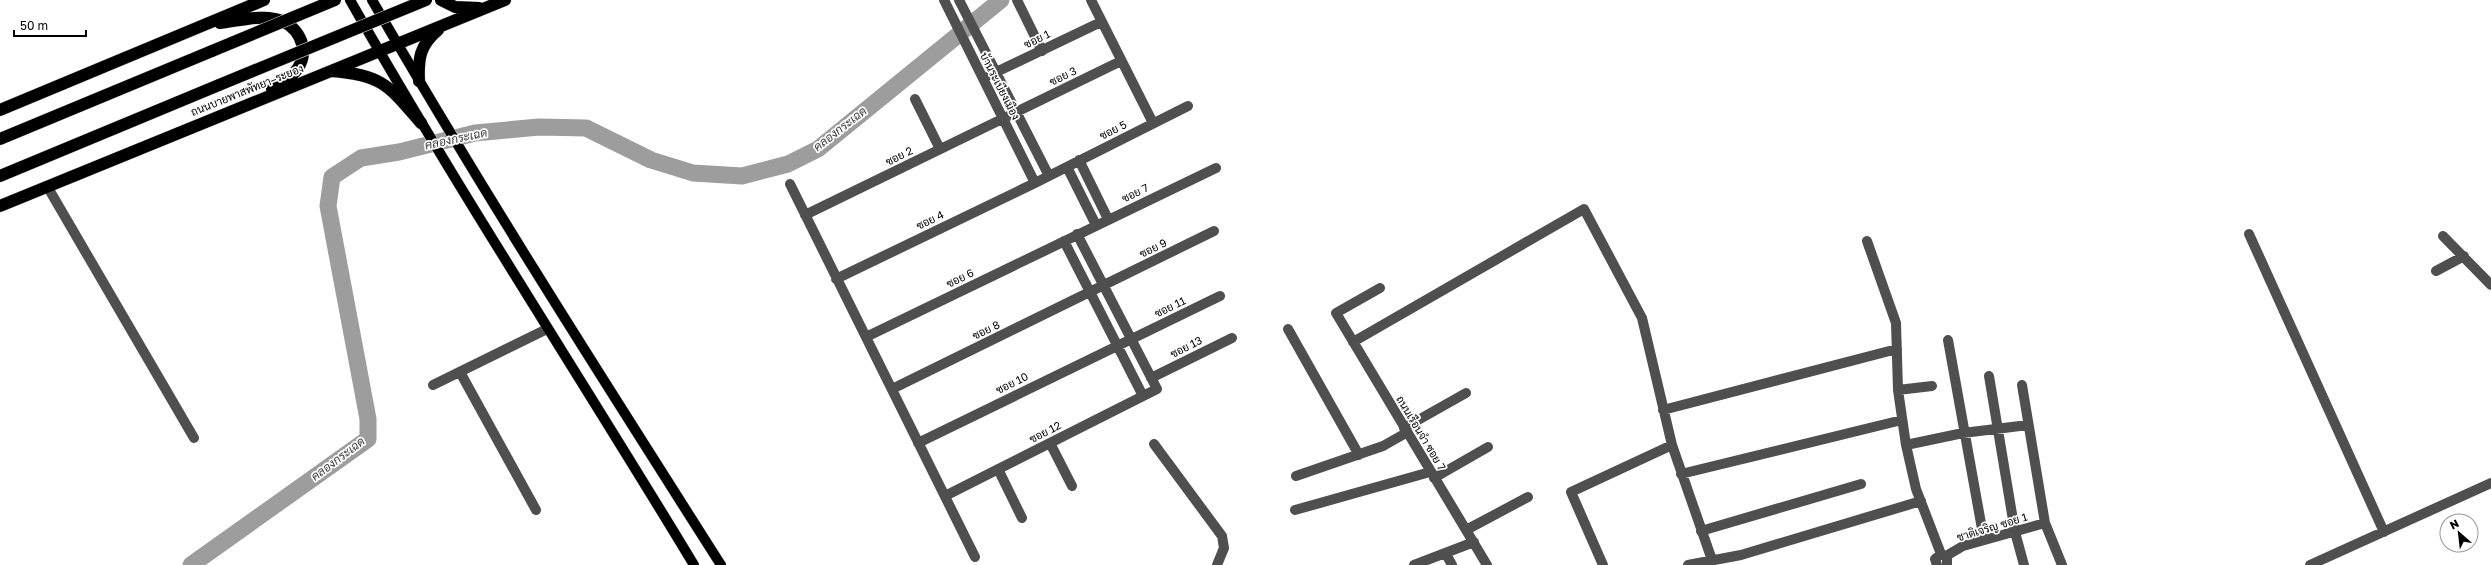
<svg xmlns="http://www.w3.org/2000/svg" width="2491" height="565" viewBox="0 0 2491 565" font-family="'Golos Text',Sarabun,sans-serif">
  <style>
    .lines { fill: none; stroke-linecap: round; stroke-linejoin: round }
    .river { stroke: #9d9d9d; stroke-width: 17 }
    .major-casing { stroke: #dbdbdb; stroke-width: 11 }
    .highway-casing { stroke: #dbdbdb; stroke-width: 13 }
    .minor { stroke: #4f4f4f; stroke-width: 10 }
    .major { stroke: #000; stroke-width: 10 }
    .highway { stroke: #000; stroke-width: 12 }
    .highway-bridge-casing { stroke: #dbdbdb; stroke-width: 13; stroke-linecap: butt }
    .highway-bridge { stroke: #000; stroke-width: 12 }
    .labels { text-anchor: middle; stroke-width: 3.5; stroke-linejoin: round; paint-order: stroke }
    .street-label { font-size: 11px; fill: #000; stroke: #fff }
    .water-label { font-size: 12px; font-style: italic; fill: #3e3e3e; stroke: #fff }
  </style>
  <rect width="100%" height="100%" fill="#fff"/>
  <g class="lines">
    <path class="river" d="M191,565L368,439V419L328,206L332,177L361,158L399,152L475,133L539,127L586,128L651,160L693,173L742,176L788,164L818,149L1001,0"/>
    <g class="major-casing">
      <path id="major" d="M350,0C459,192 580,376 694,565
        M372,0C483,192 602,378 721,565"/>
    </g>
    <g class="highway-casing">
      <path id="highway" d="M441,0L455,7L479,8
        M220,23C238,21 258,15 275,19C297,23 311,48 298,68C293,77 280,83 272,89
        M332,71C383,75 389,86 421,123
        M419,81C418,58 420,45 438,30
        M0,110L264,0
        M0,139L212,51
        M0,176L219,85
        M0,206L505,0"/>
    </g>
    <path class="minor" d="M944,0L1035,183
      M959,0L1049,176
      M1017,0L1042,51
      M1091,0L1153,123
      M990,75L1101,22
      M915,99L940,149
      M1079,160L1108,219
      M1067,167L1096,225
      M790,184L975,557
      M47,186L194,438
      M805,215L1121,61
      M2249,234L2384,532
      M2443,236L2491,285
      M1064,241L1143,396
      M1867,241L1896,323L1898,390L1906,445L1916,489L1941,554
      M2436,271L2464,256
      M836,279L1035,183L1188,106
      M1380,288L1336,313L1487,565
      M1288,329L1359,455
      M866,337L1216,168
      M1948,340L1984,540
      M1353,342L1584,209L1642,318L1672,445L1712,560
      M460,372L536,510
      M1989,376L2015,532L2024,565
      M1151,378L1232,338
      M433,385L547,329
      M2022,385L2045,523L2062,565
      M892,389L1214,231
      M1898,390L1932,386
      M1663,410L1897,349
      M1404,428L1466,393
      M918,443L1220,296
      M1050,443L1072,486
      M1154,444L1222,536L1224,548L1217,565
      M1906,445L1963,433L2028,425
      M998,469L1022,518
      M1681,474L1902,420
      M1296,476L1383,446L1406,433
      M1434,478L1488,447
      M945,496L1157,389L1077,234
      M1295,510L1430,472
      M1466,530L1528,497
      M1701,531L1861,484
      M1446,554L1452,565
      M1946,556L1963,546L2045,523
      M1414,565L1474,542
      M1603,565L1571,492L1672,445
      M1688,565L1741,555L1921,501
      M1937,565L1935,559L1941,554L1947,557V565
      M2310,565L2491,483"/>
    <use href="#major" class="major"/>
    <use href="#highway" class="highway"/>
    <g class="highway-bridge-casing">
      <path id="highway-bridge" d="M212,51L335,0
        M219,85L426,0"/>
    </g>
    <use href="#highway-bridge" class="highway-bridge"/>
  </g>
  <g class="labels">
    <g class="street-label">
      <text transform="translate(1037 39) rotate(-26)" y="4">ซอย 1</text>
      <text transform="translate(1063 76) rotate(-26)" y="4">ซอย 3</text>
      <text transform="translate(1000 86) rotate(63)" y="4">บ้านระเบียงเมือง</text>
      <text transform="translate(247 90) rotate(-22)" y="4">ถนนบายพาสพัทยา–ระยอง</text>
      <text transform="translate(1113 130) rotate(-27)" y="4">ซอย 5</text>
      <text transform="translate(899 156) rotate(-26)" y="4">ซอย 2</text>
      <text transform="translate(1135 193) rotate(-26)" y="4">ซอย 7</text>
      <text transform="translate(930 220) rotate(-26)" y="4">ซอย 4</text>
      <text transform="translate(1153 248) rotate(-26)" y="4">ซอย 9</text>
      <text transform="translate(960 278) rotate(-26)" y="4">ซอย 6</text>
      <text transform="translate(1170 307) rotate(-26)" y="4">ซอย 11</text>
      <text transform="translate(986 330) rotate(-26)" y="4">ซอย 8</text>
      <text transform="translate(1186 347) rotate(-27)" y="4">ซอย 13</text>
      <text transform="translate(1012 383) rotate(-26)" y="4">ซอย 10</text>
      <text transform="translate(1045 432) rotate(-27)" y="4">ซอย 12</text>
      <text transform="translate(1421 433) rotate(59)" y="4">ถนนเรือนจำ ซอย 7</text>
      <text transform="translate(1992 527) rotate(-17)" y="4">ชาติเจริญ ซอย 1</text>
    </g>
    <g class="water-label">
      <text transform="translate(840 129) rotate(-38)" y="4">คลองกระเฉด</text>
      <text transform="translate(456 139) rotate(-12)" y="4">คลองกระเฉด</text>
      <text transform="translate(338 459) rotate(-37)" y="4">คลองกระเฉด</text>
    </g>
  </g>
  <g transform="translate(2459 533) rotate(332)"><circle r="19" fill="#ffffff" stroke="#999999"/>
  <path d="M0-3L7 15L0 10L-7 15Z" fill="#000000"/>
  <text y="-6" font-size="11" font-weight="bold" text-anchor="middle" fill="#000000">N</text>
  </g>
  <path d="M14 30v6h72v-6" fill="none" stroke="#000000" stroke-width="2"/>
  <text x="20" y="30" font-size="12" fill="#000000" stroke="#ffffff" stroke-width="3" paint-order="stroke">50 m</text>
</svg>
